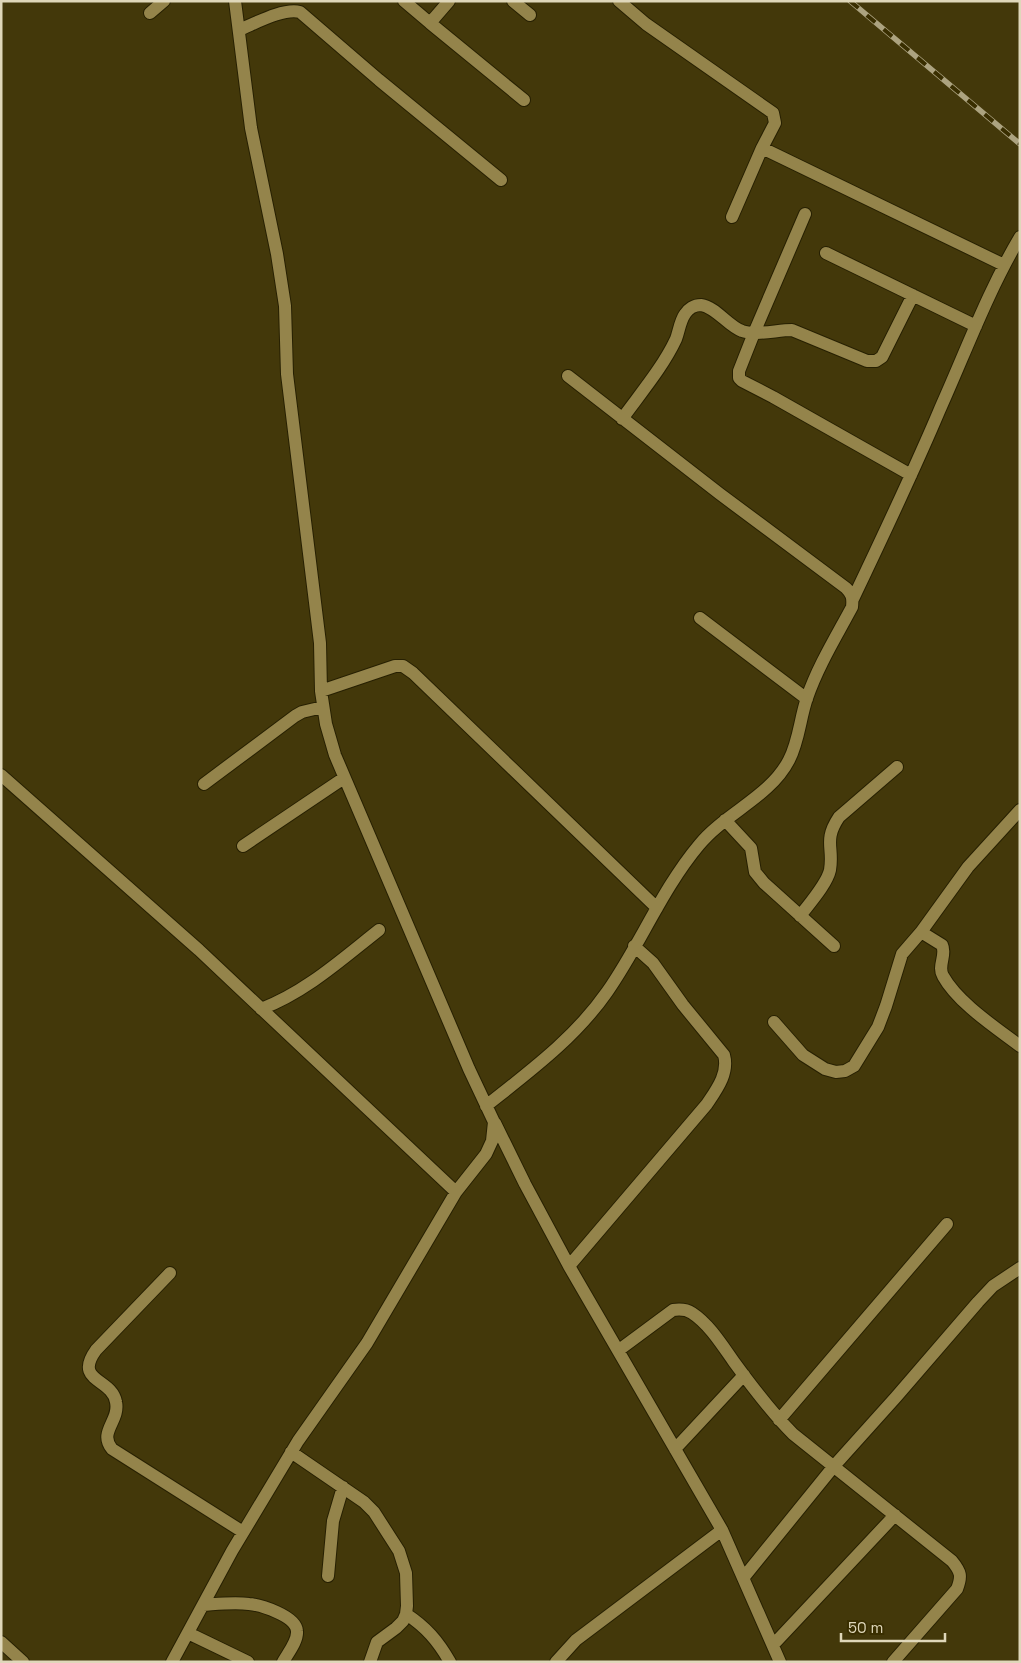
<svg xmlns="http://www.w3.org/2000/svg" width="1021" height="1663" viewBox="0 0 1021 1663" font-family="'Space Grotesk',sans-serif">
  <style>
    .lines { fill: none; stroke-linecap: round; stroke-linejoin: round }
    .minor-casing { stroke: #272002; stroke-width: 14 }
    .minor { stroke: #94844b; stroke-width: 12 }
    .rail-casing { stroke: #aca380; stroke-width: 5.5 }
    .rail { stroke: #392e00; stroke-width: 4; stroke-dasharray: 11; stroke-linecap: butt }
  </style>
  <rect width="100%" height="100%" fill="#43380a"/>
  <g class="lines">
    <g class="minor-casing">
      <path id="minor" d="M404,1L430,23
        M449,1L430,23L524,100
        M513,1L530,15
        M619,1L646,24L773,113L775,123L762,148
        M150,13L164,1
        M239,30C256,23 283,8 300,12L379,80L501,180
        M805,214L754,333L739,371V378L742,381L773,397L911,475
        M732,217L762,148L1004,265
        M826,253L976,326
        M622,419C640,394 663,367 676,339C679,331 680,321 685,314C688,309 694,305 701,305C716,307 728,326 742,331C755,336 777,330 792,330L867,361H876L882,357L913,295
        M853,599C883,536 913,473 940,409C966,351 988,291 1020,237
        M700,618L807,699
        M321,691L395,666H403L413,673L657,908
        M1,775L199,950L456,1192
        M204,784L295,716L302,712L323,707
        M1020,810L968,867L921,932L942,945C947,955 937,966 943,976C958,1003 995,1027 1020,1046
        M725,820L751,848L755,872L764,883L834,946
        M243,846L344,778
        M800,916C809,904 827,884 830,870C834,847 823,841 839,817L897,767
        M261,1009C306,992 342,959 379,930
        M774,1022L803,1055L825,1069L836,1072L845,1071L854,1066L878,1027L886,1006L902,954L921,932
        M486,1106C530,1071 575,1038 607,992C640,945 662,889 699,845C725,813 770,797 789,760C799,741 800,718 807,698C818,666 836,637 852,607C853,598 852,594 846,588L720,494L568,376
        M495,1123L525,1184L569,1266L722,1530L780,1662
        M569,1266L707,1104C717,1089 729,1073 724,1055L683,1005L653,963L634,946
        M170,1273L96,1350C73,1382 112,1378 116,1402C120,1421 98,1432 112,1449L243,1532
        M619,1350L673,1310C680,1309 686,1309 692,1313C709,1324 722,1345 734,1362C753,1388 771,1412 793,1434L952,1561C961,1572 962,1576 957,1589L893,1662
        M779,1420L947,1224
        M675,1449L744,1375
        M291,1452L364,1502L374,1512L399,1551L406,1573L407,1606L406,1614L403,1621L396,1628L377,1642L370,1662
        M328,1576L333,1521L343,1487
        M744,1577L834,1466L896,1397L978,1302L993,1286L1020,1268
        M203,1605C218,1604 234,1602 249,1604C261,1605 296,1616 297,1631C298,1641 288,1653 283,1662
        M406,1614C426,1627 438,1641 450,1662
        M188,1633L248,1662
        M1,1642L23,1662
        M773,1645L895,1515
        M172,1662L232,1551L298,1441L367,1343L456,1192L486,1154L492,1141L494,1122L469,1069L335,755L326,724L321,691L320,643L287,374L285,306L277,254L251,128L235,1
        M556,1662L576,1640L722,1530"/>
    </g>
    <use href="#minor" class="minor"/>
    <g class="rail-casing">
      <path id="rail" d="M850,1L1020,144"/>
    </g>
    <use href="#rail" class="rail"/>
  </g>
  <rect width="1021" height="1663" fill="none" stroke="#dfd7ba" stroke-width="5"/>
  <path d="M841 1633v8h104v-8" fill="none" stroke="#dfd7ba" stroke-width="2.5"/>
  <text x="848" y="1633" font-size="15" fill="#dfd7ba" stroke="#392e00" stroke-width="4" paint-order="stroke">50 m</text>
</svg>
